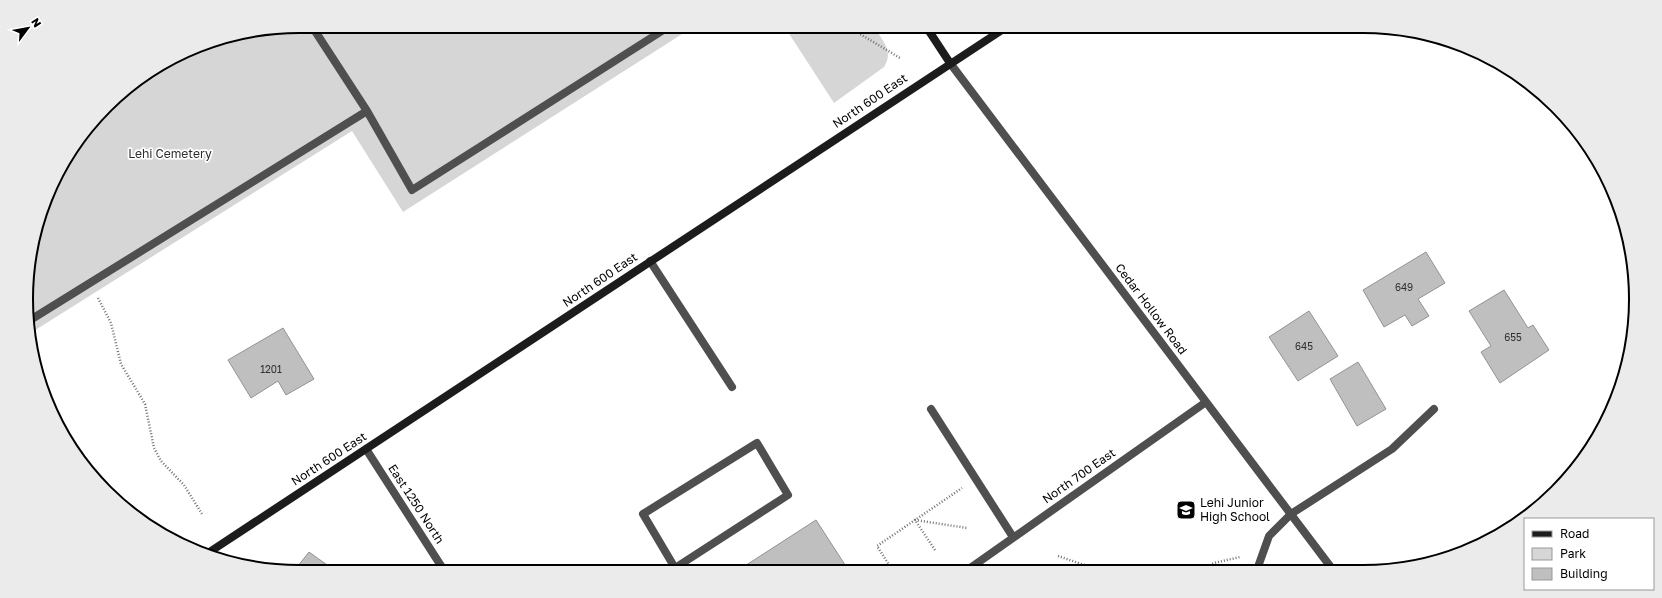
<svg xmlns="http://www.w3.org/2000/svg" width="1662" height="598" viewBox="0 0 1662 598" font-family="'Golos Text',sans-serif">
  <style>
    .green { fill: #d6d6d6 }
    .building { fill: #bfbfbf; stroke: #939393 }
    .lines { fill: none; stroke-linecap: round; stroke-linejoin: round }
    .path { stroke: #717171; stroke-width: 2.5; stroke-dasharray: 1 2; stroke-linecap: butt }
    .lane { stroke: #4f4f4f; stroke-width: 8 }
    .street { stroke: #4f4f4f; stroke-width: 8 }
    .secondary { stroke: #1c1c1c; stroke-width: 8 }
    .labels { text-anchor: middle; stroke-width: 3.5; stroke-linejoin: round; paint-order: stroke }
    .number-label { font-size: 10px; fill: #303030 }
    .street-label { font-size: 12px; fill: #000; stroke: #fff }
    .park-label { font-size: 12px; fill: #2d2d2d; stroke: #fff }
    .poi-label { font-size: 12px; fill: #000; stroke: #fff; text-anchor: start }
    .rim { fill: none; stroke: #000; stroke-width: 2 }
  </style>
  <rect width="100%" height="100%" fill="#fff"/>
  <path class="green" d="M875,28C883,42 894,51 884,67L834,103L786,29Z
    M690,29L403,212L352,131L29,334L27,317L28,264L54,178L83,133L119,94L195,47L246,31Z"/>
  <path class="building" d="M1426,252L1445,283L1418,299L1429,316L1412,326L1405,315L1384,327L1363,290Z
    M1504,290L1528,328L1533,325L1549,350L1500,383L1481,352L1491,346L1469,311Z
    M1309,311L1338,356L1298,381L1269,337Z
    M283,328L314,379L286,395L278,381L251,398L228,360Z
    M1358,362L1386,409L1357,426L1330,379Z
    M816,520L849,571H737Z
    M309,552L337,572L294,571Z"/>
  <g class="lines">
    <path class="path" d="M850,28L900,58
      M98,298L111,323L121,364L145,404L154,448L161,461L184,485L202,514
      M935,550L915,520L967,528
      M1058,556L1099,570
      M1202,570L1214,563L1240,557
      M893,571L877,546L962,488"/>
    <path class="lane" d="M315,31L367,111L412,190L665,29
      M650,261L732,387
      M27,322L367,111
      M931,409L1013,537
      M1261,570L1259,564L1269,536L1291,514L1392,449L1434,409
      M671,571L675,568L788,495L757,443L643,514L675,568"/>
    <path class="street" d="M950,63L1333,570
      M366,449L445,572
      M966,571L1206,402"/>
    <path class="secondary" d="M927,28L950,63
      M208,553L1005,28"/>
  </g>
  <defs>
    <g id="school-square" transform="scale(1)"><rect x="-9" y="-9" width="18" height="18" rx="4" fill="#000" stroke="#fff"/><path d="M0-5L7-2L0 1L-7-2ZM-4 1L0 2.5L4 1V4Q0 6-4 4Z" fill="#fff"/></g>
  </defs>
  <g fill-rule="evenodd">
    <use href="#school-square" x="1186" y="510"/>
  </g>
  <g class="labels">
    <g class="number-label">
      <text x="1404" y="291">649</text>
      <text x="1513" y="341">655</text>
      <text x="1304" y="350">645</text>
      <text x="271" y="373">1201</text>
    </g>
    <g class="street-label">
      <text transform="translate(870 101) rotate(-34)" y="4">North 600 East</text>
      <text transform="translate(600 280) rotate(-34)" y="4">North 600 East</text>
      <text transform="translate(1151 309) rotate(53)" y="4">Cedar Hollow Road</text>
      <text transform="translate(329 459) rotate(-33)" y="4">North 600 East</text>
      <text transform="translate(1079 476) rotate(-35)" y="4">North 700 East</text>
      <text transform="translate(416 504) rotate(57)" y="4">East 1250 North</text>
    </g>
    <g class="park-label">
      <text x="170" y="158">Lehi Cemetery</text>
    </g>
    <g class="poi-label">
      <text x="1200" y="507">Lehi Junior<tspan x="1200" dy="14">High School</tspan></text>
    </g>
  </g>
  <path d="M0 0H1662V598H0ZM299 33H1363A266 266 0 0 1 1629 299V299A266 266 0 0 1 1363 565H299A266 266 0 0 1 33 299V299A266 266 0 0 1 299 33Z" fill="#ebebeb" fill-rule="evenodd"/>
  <path class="rim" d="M299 33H1363A266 266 0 0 1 1629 299V299A266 266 0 0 1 1363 565H299A266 266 0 0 1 33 299V299A266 266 0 0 1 299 33Z"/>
  <rect x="1524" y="518" width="130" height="72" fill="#ffffff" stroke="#999999"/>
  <rect x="1532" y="531" width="20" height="6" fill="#1c1c1c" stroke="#999999"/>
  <text x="1560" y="538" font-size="12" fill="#000000">Road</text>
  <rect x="1532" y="548" width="20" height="12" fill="#d6d6d6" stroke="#999999"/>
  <text x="1560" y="558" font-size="12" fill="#000000">Park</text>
  <rect x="1532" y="568" width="20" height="12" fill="#bfbfbf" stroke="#999999"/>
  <text x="1560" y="578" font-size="12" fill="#000000">Building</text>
  <g transform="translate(28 28) rotate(58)" stroke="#ffffff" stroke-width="3" paint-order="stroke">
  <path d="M0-3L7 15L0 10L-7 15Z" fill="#000000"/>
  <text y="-6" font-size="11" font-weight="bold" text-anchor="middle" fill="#000000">N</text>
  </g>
</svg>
